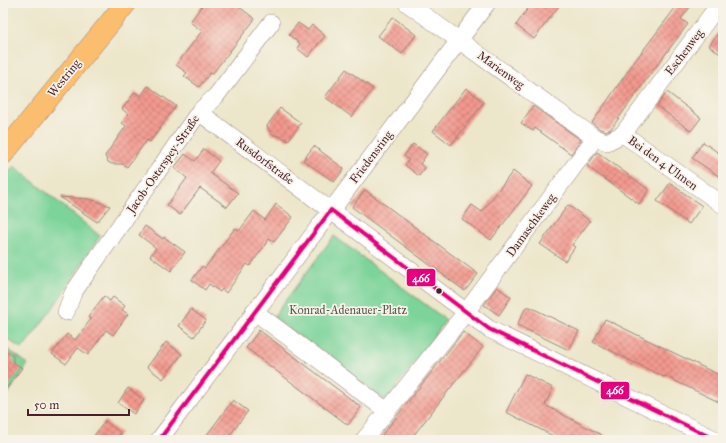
<svg xmlns="http://www.w3.org/2000/svg" width="726" height="443" viewBox="0 0 726 443" font-family="'IM FELL Great Primer',serif">
  <style>
    .green { fill: #7bd49a; stroke: #627a62 }
    .building { fill: url(#building-cross-hatch) }
    .lines { fill: none; stroke-linecap: round; stroke-linejoin: round }
    .minor-casing { stroke: #9b827a; stroke-width: 18 }
    .major-casing { stroke: #9b827a; stroke-width: 22 }
    .minor { stroke: #fff; stroke-width: 17 }
    .major { stroke: #fbbd6e; stroke-width: 21 }
    .bus-1-casing { stroke: #f7f3e8; stroke-width: 7 }
    .bus-1 { stroke: #e5007d; stroke-width: 4 }
    .bus-dot { fill: #4a1f2b; stroke: #f7f3e8; stroke-width: 1.5 }
    .labels { text-anchor: middle; stroke-width: 3.5; stroke-linejoin: round; paint-order: stroke }
    .street-label { font-size: 12px; fill: #4a1f2b; stroke: #f7f3e8 }
    .park-label { font-size: 12px; fill: #59554c; stroke: #f7f3e8 }
    .line-badge { stroke: #f7f3e8; stroke-width: 1.5 }
    .badge-label { font-size: 11px; text-anchor: middle; font-weight: bold; fill: #fff }
  </style>
  <defs>
    <pattern id="building-cross-hatch" width="8" height="8" patternUnits="userSpaceOnUse"><rect width="8" height="8" fill="#f39a8f"/><path d="M0 0l8 8M0 8l8-8" fill="none" stroke="#c77d75"/></pattern>
  </defs>
  <rect width="100%" height="100%" fill="#f7f3e8"/>
  <filter id="ink" filterUnits="userSpaceOnUse"><feTurbulence type="fractalNoise" baseFrequency=".025" numOctaves="2"/><feDisplacementMap in="SourceGraphic" scale="8" xChannelSelector="R" yChannelSelector="G"/><feConvolveMatrix kernelMatrix="1 2 1 2 8 2 1 2 1" color-interpolation-filters="sRGB"/></filter>
  <filter id="wash" filterUnits="userSpaceOnUse"><feTurbulence type="fractalNoise" baseFrequency=".012" numOctaves="4" result="noise"/><feDisplacementMap in="SourceGraphic" scale="16" xChannelSelector="R" yChannelSelector="G"/><feGaussianBlur stdDeviation="0.9" result="paint"/><feColorMatrix in="noise" values="0 0 0 0 0 0 0 0 0 0 0 0 0 0 0 0 0 1.4 0 .05"/><feComposite in="paint" operator="in"/></filter>
  <g filter="url(#wash)">
    <rect width="100%" height="100%" fill="#ece6ca"/>
    <path class="green" d="M14,166L100,236L53,308L22,349L3,336V179Z
      M334,236L446,320L386,401L273,317Z
      M3,346L28,364L3,401Z"/>
    <g id="blocks">
      <path class="building" d="M204,3H234L255,19L212,74L210,73L199,87L184,76L187,73L176,65L202,31L190,22Z
        M532,3H561L534,39L516,25Z
        M679,3H693L681,19L688,24L648,77L611,129L606,131L600,129L592,123L632,65Z
        M393,17L416,35L402,54L378,36Z
        M298,23L308,30L312,25L325,36L308,57L297,48L300,44L289,35Z
        M723,26V56L709,46Z
        M346,69L373,89L352,117L325,97Z
        M148,86L176,106L150,142L147,140L127,167L123,164H112L108,162L105,156L126,126L122,123L128,114L122,109L135,92L141,96Z
        M466,88L484,102L451,145L433,131Z
        M667,92L701,118L691,131L657,106Z
        M533,106L581,140L571,154L535,128L533,131L521,123Z
        M280,108L301,123L288,141L282,137L271,134L267,126Z
        M703,142L723,156V179L692,158Z
        M413,144L427,154L420,164L425,168L419,176L405,165L409,160L404,156Z
        M314,146L344,169L334,182L303,160Z
        M204,149L219,161L210,173L238,193L227,207L200,188L180,215L167,205L187,178L174,168L185,154L195,161Z
        M597,152L649,190L639,204L587,166Z
        M513,171L532,186L491,240L462,219L472,205L482,212Z
        M670,183L702,206L689,224L657,201Z
        M365,190L478,274L465,291L352,207Z
        M60,197L90,199L110,206L97,222Z
        M276,204L293,217L274,242L269,239L250,266L247,264L226,293L222,289L220,292L209,284L205,290L192,280L202,266L205,268L235,228L239,231L254,211L265,220Z
        M568,205L590,221L572,245L575,247L565,261L540,244Z
        M145,226L163,239L164,237L185,252L171,271L150,256L156,248L139,235Z
        M497,287L511,297L499,315L484,305Z
        M104,296L110,301L113,297L125,306L122,310L128,314L113,335L106,330L88,355L78,348L66,364L52,354L67,334L75,340L91,319L88,317Z
        M526,307H530L579,331L569,350L517,325Z
        M191,309L206,320L194,337L179,326Z
        M605,319L723,377V404L665,376L664,377L593,342Z
        M259,330L361,407L348,425L246,348Z
        M463,332L483,347L441,400L410,440H378Z
        M166,342L182,354L163,379L147,367Z
        M3,348L13,356V362L22,368L3,393Z
        M525,374L553,388L545,405L611,440H561L506,412Z
        M128,388L144,400L134,414L118,403Z
        M233,400L248,411L226,440H203Z
        M105,421L121,433L116,440H91Z"/>
    </g>
  </g>
  <g filter="url(#ink)">
    <use href="#blocks" fill-opacity="0" stroke="#9b827a" stroke-width="1"/>
    <g class="lines">
      <g class="minor-casing">
        <path id="minor" d="M407,3L595,138L607,142L623,134L720,3
          M199,112L489,329L716,440
          M623,134L723,205
          M254,311L387,411
          M66,312L73,293L199,112L216,96L271,23
          M159,440L487,3
          M364,440L466,312L595,138"/>
      </g>
      <g class="major-casing">
        <path id="major" d="M3,154L126,3"/>
      </g>
      <use href="#minor" class="minor"/>
      <use href="#major" class="major"/>
      <g class="bus-1-casing">
        <path id="bus-1" d="M331,210L489,329L716,440
          M159,440L331,210"/>
      </g>
      <use href="#bus-1" class="bus-1"/>
    </g>
  </g>
  <circle class="bus-dot" cx="439" cy="291" r="3.5"/>
  <g class="labels">
    <g class="street-label">
      <text transform="translate(684 52) rotate(-53)" y="4">Eschenweg</text>
      <text transform="translate(501 70) rotate(36)" y="4">Marienweg</text>
      <text transform="translate(64 78) rotate(-51)" y="4">Westring</text>
      <text transform="translate(371 157) rotate(-53)" y="4">Friedensring</text>
      <text transform="translate(265 161) rotate(37)" y="4">Rusdorfstraße</text>
      <text transform="translate(663 163) rotate(36)" y="4">Bei den 4 Ulmen</text>
      <text transform="translate(163 164) rotate(-55)" y="4">Jacob-Osterspey-Straße</text>
      <text transform="translate(531 225) rotate(-54)" y="4">Damaschkeweg</text>
    </g>
    <g class="park-label">
      <text x="348" y="314">Konrad-Adenauer-Platz</text>
    </g>
  </g>
  <g class="line-badge">
    <rect x="406" y="268" width="30" height="19" rx="4" fill="#e5007d"/>
    <rect x="600" y="381" width="30" height="19" rx="4" fill="#e5007d"/>
  </g>
  <g class="badge-label">
    <text x="421" y="282">466</text>
    <text x="615" y="394">466</text>
  </g>
  <rect width="726" height="443" fill="none" stroke="#f7f3e8" stroke-width="16"/>
  <path d="M28 409v6h101v-6" fill="none" stroke="#4a1f2b" stroke-width="2"/>
  <text x="34" y="409" font-size="12" fill="#4a1f2b" stroke="#f7f3e8" stroke-width="3" paint-order="stroke">50 m</text>
</svg>
